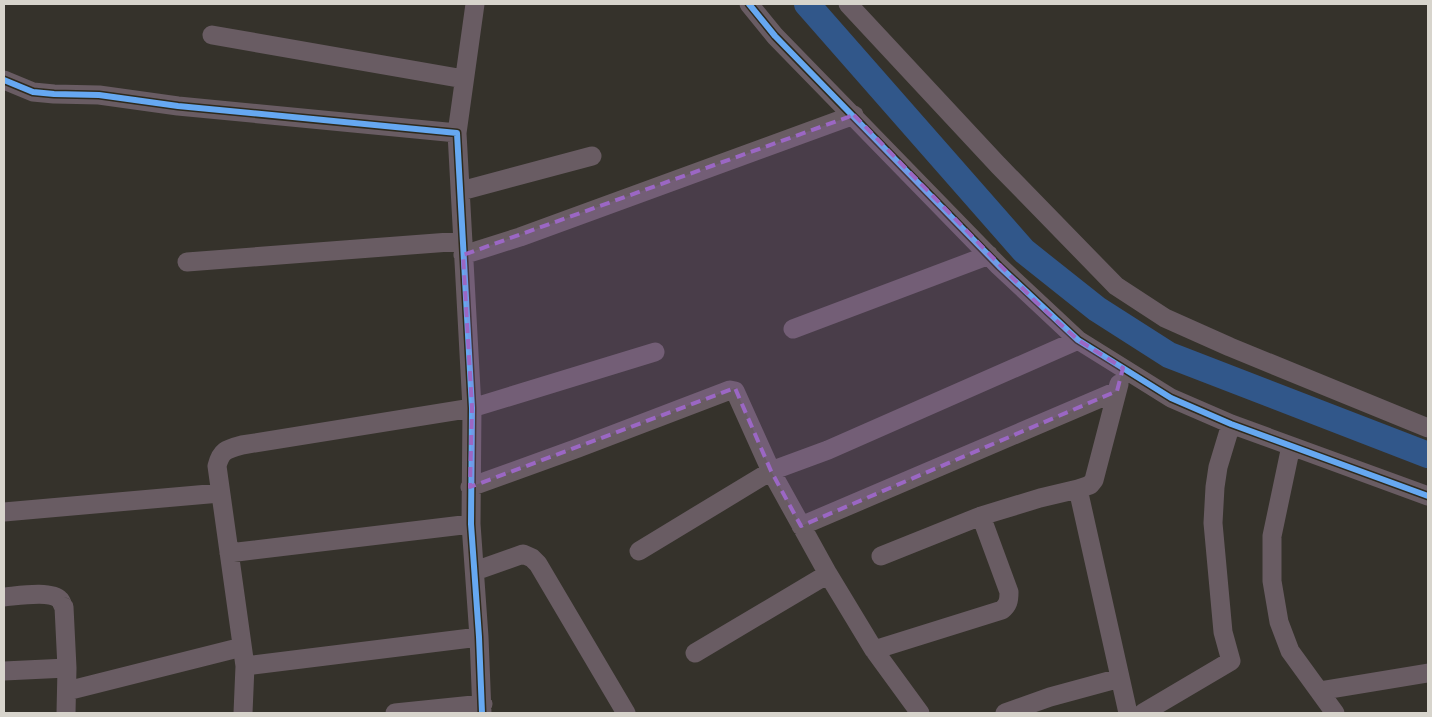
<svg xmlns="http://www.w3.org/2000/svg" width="1432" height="717" viewBox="0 0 1432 717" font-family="Cabin,sans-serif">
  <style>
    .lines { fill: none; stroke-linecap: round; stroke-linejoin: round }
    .canal { stroke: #31578a; stroke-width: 26 }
    .street { stroke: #695c63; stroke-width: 19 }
    .cycleway-casing { stroke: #2e2a1d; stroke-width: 9 }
    .cycleway { stroke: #66a8f1; stroke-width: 6 }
    .marked { fill: #9b67c4; fill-opacity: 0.2; stroke: #9b67c4; stroke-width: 4; stroke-dasharray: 10 6; stroke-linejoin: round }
  </style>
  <rect width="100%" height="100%" fill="#35322b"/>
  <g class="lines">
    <path class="canal" d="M807,4L1024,251L1097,309L1169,355L1428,455"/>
    <path class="street" d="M749,4L775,36L999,266L1078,340L1171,398L1231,424L1428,496
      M848,4L998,165L1116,286L1165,318L1230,347L1428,428
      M212,35L464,79
      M4,80L33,92L54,94L99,95L178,106L457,133L472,408L471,524L479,637L482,713
      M457,133L475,4
      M461,191L592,156
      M463,255L520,237L854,115
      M187,262L463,241
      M793,329L989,255
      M1291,446L1272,536V581L1279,622L1290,651L1335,713
      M470,487L578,448L730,390L735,391L771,471L828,574L874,650L920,713
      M1078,489L1090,485L1094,480L1119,384
      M4,512L220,493
      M801,526L1117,391
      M639,551L771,471L828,450L1078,340
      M229,553L471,524
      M881,556L981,516L1040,498L1078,489L1128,713
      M475,571L523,554L532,558L538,564L626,713
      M4,597C17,596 51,590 60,600C61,600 63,607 64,607L67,668
      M874,650L1002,610C1008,605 1009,601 1009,592L981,516
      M695,653L828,574
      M245,666L479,637
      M4,671L67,668L66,713
      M67,691L242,647
      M1319,691L1428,673
      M243,713L245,666L217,466C221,450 227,449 242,445L472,408L655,352
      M395,713L483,704
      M1005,713L1050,697L1120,678
      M1143,713L1231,661L1223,632L1213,523L1215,487L1218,467L1231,424"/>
    <g class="cycleway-casing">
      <path id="cycleway" d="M749,4L775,36L999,266L1078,340L1171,398L1231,424L1428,496
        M4,80L33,92L54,94L99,95L178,106L457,133L472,408L471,524L479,637L482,713"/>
    </g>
    <use href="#cycleway" class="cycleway"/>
  </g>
  <path class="marked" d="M854,115L1036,302L1078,340L1123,368L1117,391L801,526L771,471L735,388L470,487L472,408L463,255Z"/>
  <rect width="1432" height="717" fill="none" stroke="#d7d4cc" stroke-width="10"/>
</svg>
